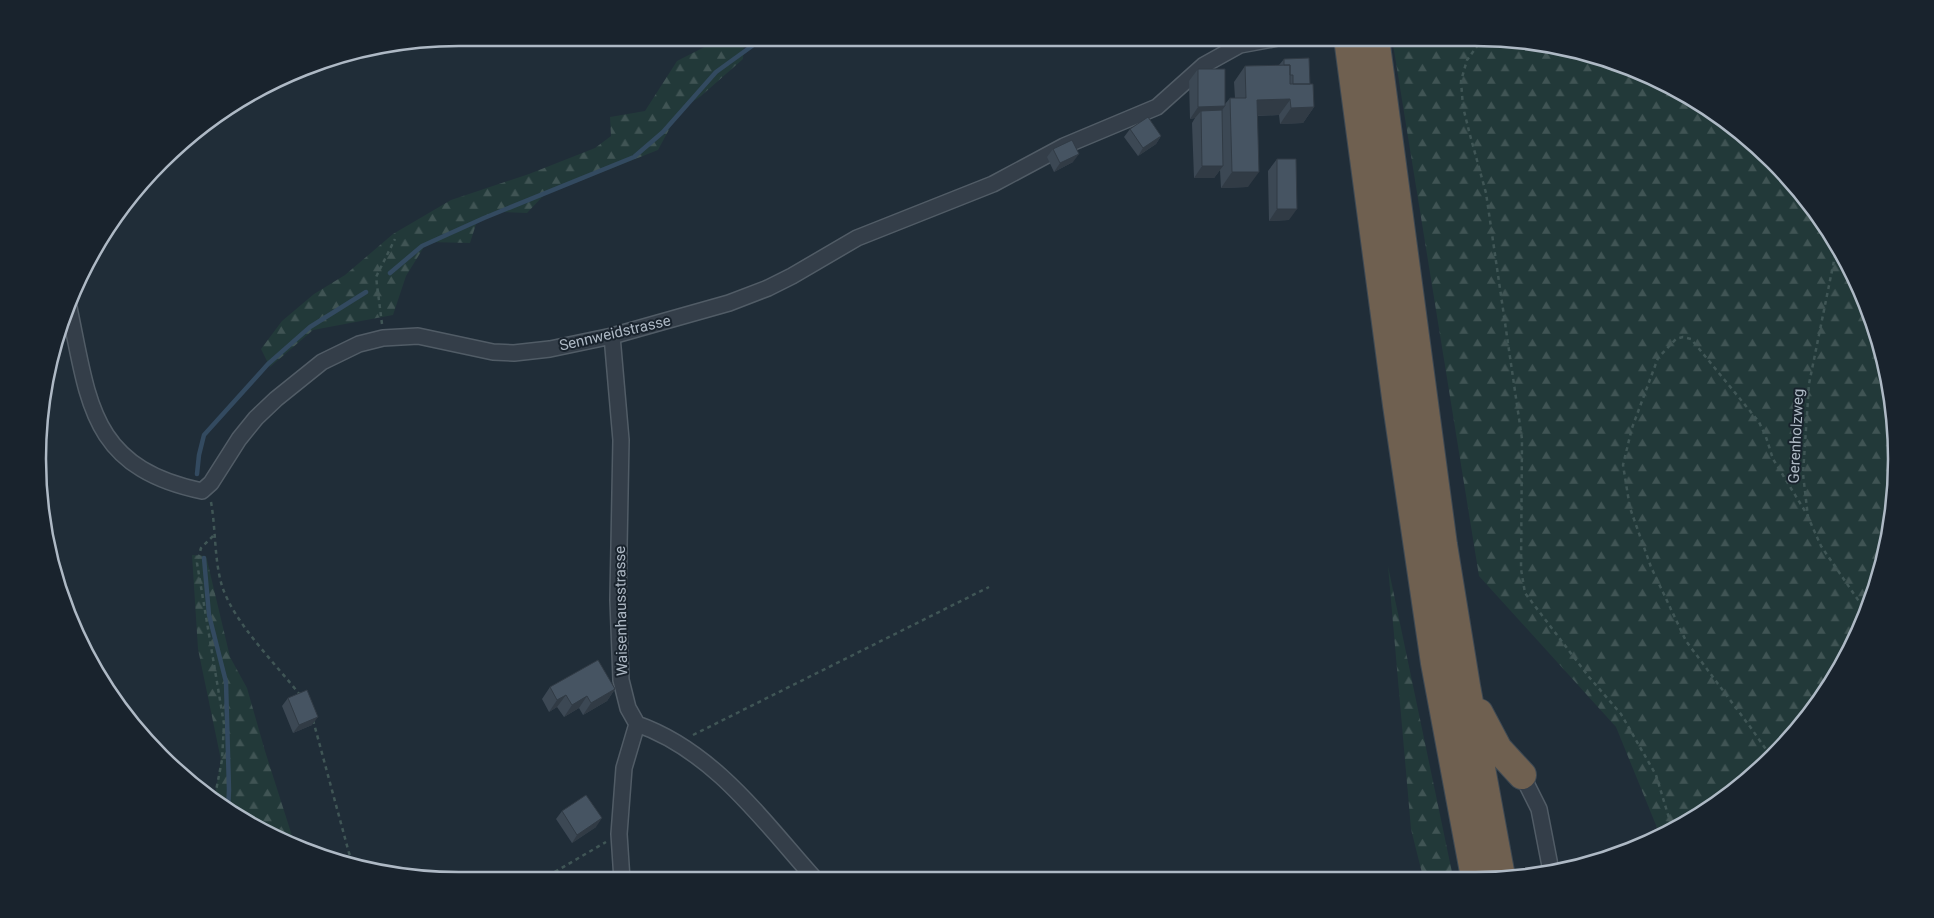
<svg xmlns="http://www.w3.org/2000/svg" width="1934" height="918" viewBox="0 0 1934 918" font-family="Roboto,sans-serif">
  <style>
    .forest { fill: url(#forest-firs) }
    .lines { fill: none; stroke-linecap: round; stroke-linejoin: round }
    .stream { stroke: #334a60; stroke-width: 4.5 }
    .street-casing { stroke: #515c66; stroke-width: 18 }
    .highway-casing { stroke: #3e4953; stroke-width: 30 }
    .path { stroke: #405656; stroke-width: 2.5; stroke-dasharray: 4 4; stroke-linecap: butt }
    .street { stroke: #343e49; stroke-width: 15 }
    .highway { stroke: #6f6050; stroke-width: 28 }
    .wall { fill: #3c4854 }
    .shaded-wall { fill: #313b45 }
    .building { fill: #465462; stroke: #313b45 }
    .labels { text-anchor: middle; stroke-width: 4; stroke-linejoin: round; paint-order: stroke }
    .street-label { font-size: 15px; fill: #aeb9c5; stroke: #19232d }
    .rim { fill: none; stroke: #aeb9c5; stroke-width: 2.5 }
  </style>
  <defs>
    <pattern id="forest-firs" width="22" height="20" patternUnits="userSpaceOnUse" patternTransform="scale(1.25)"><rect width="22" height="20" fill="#223939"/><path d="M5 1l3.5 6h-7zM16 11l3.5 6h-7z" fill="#405454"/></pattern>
  </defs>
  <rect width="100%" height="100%" fill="#202d38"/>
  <path class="forest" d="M722,38H752L744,40L743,59L701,96L679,111L658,150L544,195L527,213L501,212L477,221L470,243L427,242L406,276L393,315L313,330L270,367L261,349L282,321L314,294L345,275L393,234L451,200L529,174L595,148L611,136L610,117L645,111L677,61Z
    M1392,38H1475L1558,46L1620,65L1672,94L1679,92L1709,109L1773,161L1826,225L1865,298L1888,377L1896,459L1888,542L1864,621L1810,715L1732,793L1660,835L1616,727L1479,576Z
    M192,555L206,556L230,657L247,688L265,751L294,842V846L225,809L214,801L221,760L198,649Z
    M1388,566L1453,877H1423L1411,829Z"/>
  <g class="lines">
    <path class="stream" d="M390,273L422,246L484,218L634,157L663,132L716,72L763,38
      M197,474L199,455L204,435L268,364L310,327L366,292
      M204,558L209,615L226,682L229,790L228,811"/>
    <g class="street-casing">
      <path id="street" d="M68,303C89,400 88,467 202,491L211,483L239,439L256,418L276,399L322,362L359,344L383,338L418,336L493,352L514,353L550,349L612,336L729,303L768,288L792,276L857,238L993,184L1064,146L1157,107L1204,65L1240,45L1278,38
        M612,336L621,440L618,600L621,680L628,708L637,724L624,768L619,834L622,880
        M637,724C714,751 763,821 815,879
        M1522,775L1539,809L1551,871"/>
    </g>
    <g class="highway-casing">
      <path id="highway" d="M1348,38L1397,405L1435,663L1475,877
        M1375,38L1443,545L1466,686L1501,877
        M1479,713L1498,749L1522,775"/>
    </g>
    <path class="path" d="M1483,38L1467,60L1461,81L1463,107L1470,135L1486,193L1522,439L1521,569L1525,593L1589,677L1621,714L1656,775L1672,828
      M1837,246L1809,384L1803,474L1808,517L1821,546L1867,613
      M1849,268L1870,315
      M382,324L376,277L395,239
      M211,502C216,530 214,559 222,586C234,623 276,664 300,695
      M213,536L201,548L197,563L224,724L222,760L214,801
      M313,720L349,853L355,866
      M693,735L989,587
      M1770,755L1751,728L1686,641L1651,567L1630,508L1623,465L1632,428L1658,358L1676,339L1683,337L1691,339L1759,422L1766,437L1773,459L1808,516
      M541,880L606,842"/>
    <use href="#street" class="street"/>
    <use href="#highway" class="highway"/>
  </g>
  <path class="wall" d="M1166,38H1185L1181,44L1169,47Z
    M1284,59L1310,84L1314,107L1303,123L1280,124L1279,115L1258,116L1248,187L1221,188L1220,170L1214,178H1194L1192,123L1195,118L1190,119L1189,81L1198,69L1225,104L1230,98H1235L1234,82L1245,66L1279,65Z
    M1130,129L1161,136L1156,144L1138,156L1124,137Z
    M1053,149L1073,162L1054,172L1047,157Z
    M1277,159L1289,220L1269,221L1268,171Z
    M550,687L615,689L607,701L583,715L579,708L564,717L557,707L549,712L542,699Z
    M288,698L312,725L293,733L282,706Z
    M562,811L596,827L572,843L556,819Z"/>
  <path class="shaded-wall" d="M1181,38H1185L1181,44L1169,47L1174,39Z
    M1293,92L1290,100L1279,115L1246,116L1257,100Z
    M1225,106L1217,118L1201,111L1195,118L1190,119L1198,107Z
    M1314,107L1303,123L1280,124L1291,108Z
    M1161,136L1156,144L1138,156L1143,148Z
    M1079,154L1073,162L1054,172L1060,163Z
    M1202,166H1223L1214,178H1194Z
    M1232,172H1259L1248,187L1221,188Z
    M1277,209H1297L1289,220L1269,221Z
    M615,689L607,701L583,715L591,703Z
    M566,695L557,707L549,712L557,700Z
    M587,696L579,708L564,717L572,705Z
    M318,717L312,725L293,733L299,725Z
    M602,818L596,827L572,843L577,835Z"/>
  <path class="building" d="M1309,58L1310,84H1293V75H1290V65H1284V59Z
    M1290,65V84H1313L1314,107L1291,108L1290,99L1257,100L1259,172H1232L1230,98H1246L1245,66Z
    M1198,69H1225V106L1198,107Z
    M1222,110L1223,166H1202L1201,111Z
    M1148,117L1161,136L1143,148L1130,129Z
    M1072,140L1079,154L1060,163L1053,149Z
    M1277,159H1296L1297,209H1277Z
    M598,660L615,689L591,703L587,696L572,705L566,695L557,700L550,687Z
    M307,690L318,717L299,725L288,698Z
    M586,795L602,818L577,835L562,811Z
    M588,871L594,880H575Z"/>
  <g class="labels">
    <g class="street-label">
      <text transform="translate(615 333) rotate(-13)" y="5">Sennweidstrasse</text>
      <text transform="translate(1796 436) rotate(-87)" y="5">Gerenholzweg</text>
      <text transform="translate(621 611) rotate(-91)" y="5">Waisenhausstrasse</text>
    </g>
  </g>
  <path d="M0 0H1934V918H0ZM459 46H1475A413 413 0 0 1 1888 459V459A413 413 0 0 1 1475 872H459A413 413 0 0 1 46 459V459A413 413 0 0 1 459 46Z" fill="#19232d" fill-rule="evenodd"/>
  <path class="rim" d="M459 46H1475A413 413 0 0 1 1888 459V459A413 413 0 0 1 1475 872H459A413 413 0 0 1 46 459V459A413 413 0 0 1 459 46Z"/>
</svg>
